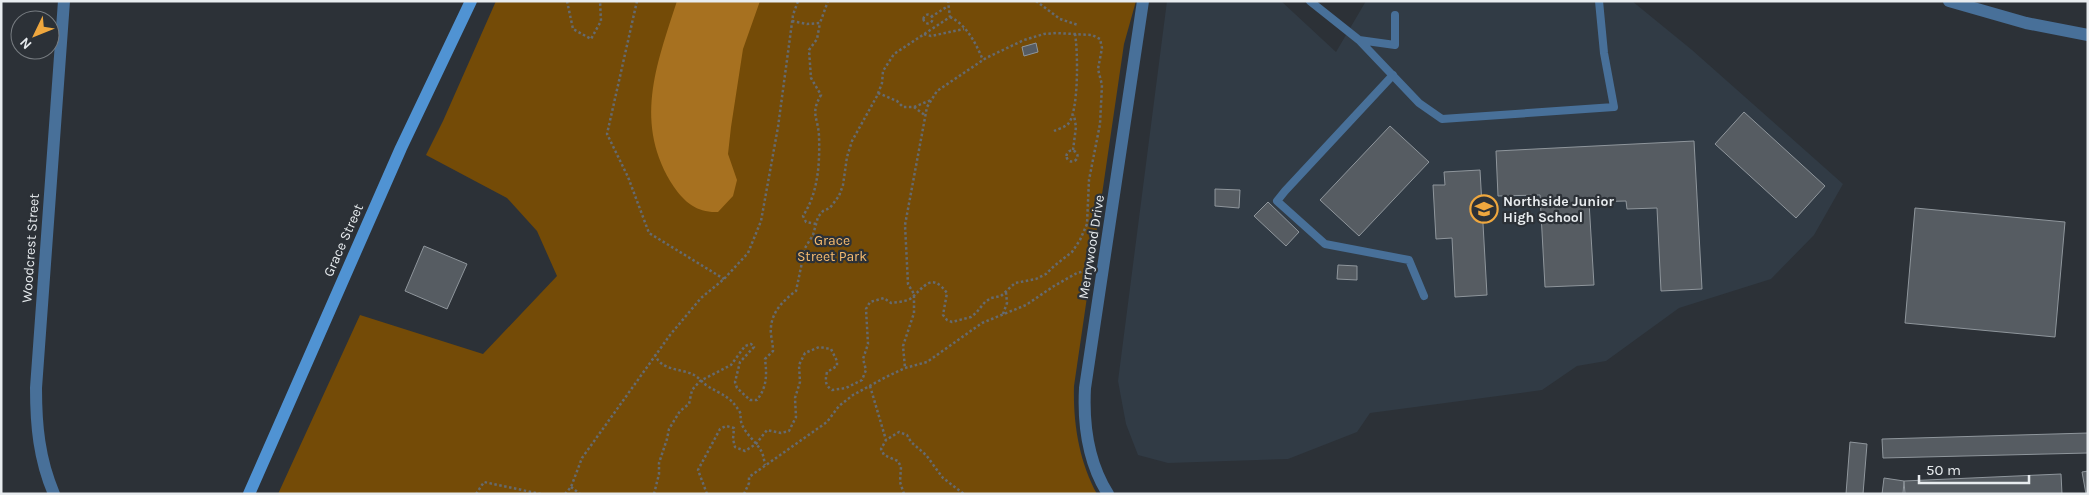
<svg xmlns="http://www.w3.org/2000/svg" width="2089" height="495" viewBox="0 0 2089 495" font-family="Karla,sans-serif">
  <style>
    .built { fill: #313b45 }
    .green { fill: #744b07 }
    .water { fill: #a77120 }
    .building { fill: #565c62; stroke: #8f969c }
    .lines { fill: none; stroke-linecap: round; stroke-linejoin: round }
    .path { stroke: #656a6f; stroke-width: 2.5; stroke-dasharray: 2.5 2.5; stroke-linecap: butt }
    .lane { stroke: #487099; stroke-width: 8 }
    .street { stroke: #487099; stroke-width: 12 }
    .secondary { stroke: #5093d3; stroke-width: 12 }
    .labels { text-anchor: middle; stroke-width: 4.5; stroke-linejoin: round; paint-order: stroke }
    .poi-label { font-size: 14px; font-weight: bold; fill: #e8ecef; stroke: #2c3137; text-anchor: start }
    .street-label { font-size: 14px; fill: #e8ecef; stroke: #2c3137 }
    .park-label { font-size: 14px; fill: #f7bc70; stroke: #2c3137 }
  </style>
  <rect width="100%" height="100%" fill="#2c3137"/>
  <path class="built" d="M1167,1H1281L1336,52L1366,1H1632L1692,50L1843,184L1814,235L1771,279L1679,308L1606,361L1577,366L1542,390L1370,413L1357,432L1288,459L1168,463L1138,455L1126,424L1118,381Z"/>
  <path class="green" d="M496,1H1136L1124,44L1074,386C1073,423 1079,461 1097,494H278L360,315L483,354L557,276L537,231L507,198L426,155L443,121Z"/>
  <path class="water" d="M677,1H760L743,49L731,127L728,154L737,180L733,196L718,212C698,213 685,203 674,187C633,124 656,66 677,1Z"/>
  <path class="building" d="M1036,43L1038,52L1024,56L1022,47Z
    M1744,112L1825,186L1796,218L1715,144Z
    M1390,126L1429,162L1359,236L1320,200Z
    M1694,141L1702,289L1661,291L1657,208L1627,209L1626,201L1589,202L1594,285L1545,287L1540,195L1498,196L1496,151Z
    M1480,170L1487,295L1455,297L1452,238L1436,239L1433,185H1445L1444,172Z
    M1215,189L1240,190L1239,208L1215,206Z
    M1268,202L1299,232L1286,246L1254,216Z
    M1915,208L2065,222L2055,337L1905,323Z
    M424,246L467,264L447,309L405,291Z
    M1338,265L1357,266V280L1337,279Z
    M2088,433V453L1883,458L1882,439Z
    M1850,442L1867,444L1863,494H1846Z
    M2088,471V494H2086L2082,472Z
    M2061,474L2062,494H1905L1904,481Z
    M1884,478L1904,481L1903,494H1882Z"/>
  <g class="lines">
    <path class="path" d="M567,1L573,29L591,39L601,21L600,1
      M637,1L607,134L628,177L649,233L724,279
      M1036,1L1060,19L1078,25
      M923.5 19a4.5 4.5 0 1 1 9 0a4.5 4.5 0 1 1-9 0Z
      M931,17L948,6
      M950,17C967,25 976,44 983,60
      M792,21L807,24L820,23L828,1
      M924,34L931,36L964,29
      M878,93L897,101L903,107H914L926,116
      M914,107L931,100
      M1054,131C1058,129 1065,127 1068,124C1079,113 1078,50 1075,34
      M1073,150L1076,127L1074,115
      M1066.5 156a5.5 5.5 0 1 1 11 0a5.5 5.5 0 1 1-11 0Z
      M816,224L806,222L803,216C818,193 820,164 819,136C818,117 810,114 821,95L811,78L809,50L817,39L820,23
      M1003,314L1007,303L1006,292
      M655,354C660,371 681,368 694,375C698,377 702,382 706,385C723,396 730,395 741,414C738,428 753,438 760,449C763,453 764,459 765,465
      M870,386L886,440
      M571,487L580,494
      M476,494L484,482L541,494
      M565,494L571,487L582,458L670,335L701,298L724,279L748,253L761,221L778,127L793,15L798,1
      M654,494L659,474V463L667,439L669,429L680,411L689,404L692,390L700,381L731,365L745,346L751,344L754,347L740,362L735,382L737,388L750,400H757C767,387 767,375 765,359L773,351C773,346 772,341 771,335C769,315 781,302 796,291L805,248L813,235L818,217L823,211L830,208L839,196L843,185L847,157L852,141L877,96L882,83L883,71L894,54L950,17L948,1
      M707,494L698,470L720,429L726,426L734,428L733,439L735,447L745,451L756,444L767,430L781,433L789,431L796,417L795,398L800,382L799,365L805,353L819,347L831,349L837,361V366L827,372C825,381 825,385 832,390L846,388L862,380L866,370L863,359L868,344L866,309L870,302L884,298L891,303C896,302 905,302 910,299C924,288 931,271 947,293L943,315L947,320L952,322L971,317L976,313L985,302L991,298L1001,296L1015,283L1036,279L1046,274L1054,266L1072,252L1080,240L1087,224L1089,180L1100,124L1102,85L1098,69L1102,48L1100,39L1092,35L1056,33L1044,34L1024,40L986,58L937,91L927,107L905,225L908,284L914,294V313L903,346L905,368
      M744,494L749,483V477L827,422L839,406L853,395L886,377L905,368L927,362L982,323L1026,305L1054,286L1077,273L1089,270
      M904,494L900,482L901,467L898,461L884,455L881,449L886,440L899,432L907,435L911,442L926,455L943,478L964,494"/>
    <path class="lane" d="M1310,1L1359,40L1419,103L1442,119L1614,107L1604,53L1599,1
      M1359,40L1395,45V15
      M1393,75L1285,191L1277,201L1325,244L1409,260L1424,296"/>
    <path class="street" d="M1949,1L2026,23L2088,35
      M54,494C39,459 36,425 36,388L64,1
      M1108,494C1088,462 1083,425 1085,388L1143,1"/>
    <path class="secondary" d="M249,494L401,148L471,1"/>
  </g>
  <defs>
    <g id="school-ring" transform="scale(1.4375)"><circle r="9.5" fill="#2c3137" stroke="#efa73e" stroke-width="1.5"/><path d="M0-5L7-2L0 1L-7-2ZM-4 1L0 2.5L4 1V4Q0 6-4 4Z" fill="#efa73e"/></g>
  </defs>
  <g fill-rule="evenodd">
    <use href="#school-ring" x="1484" y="209"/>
  </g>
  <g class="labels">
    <g class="poi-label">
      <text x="1503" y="206">Northside Junior<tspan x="1503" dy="16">High School</tspan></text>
    </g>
    <g class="street-label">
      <text transform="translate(343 240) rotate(-66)" y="5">Grace Street</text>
      <text transform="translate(1091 247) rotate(-81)" y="5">Merrywood Drive</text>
      <text transform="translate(30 248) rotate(-86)" y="5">Woodcrest Street</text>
    </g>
    <g class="park-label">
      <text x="832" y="245">Grace<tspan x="832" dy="16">Street Park</tspan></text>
    </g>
  </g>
  <rect width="2089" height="495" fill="none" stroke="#e8ecef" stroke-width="5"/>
  <g transform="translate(35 35) rotate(227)"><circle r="24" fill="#2c3137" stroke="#777c81"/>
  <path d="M0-4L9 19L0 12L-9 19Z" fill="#efa73e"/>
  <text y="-8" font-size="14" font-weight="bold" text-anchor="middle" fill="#e8ecef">N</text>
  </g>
  <path d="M1919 475v8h110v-8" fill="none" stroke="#e8ecef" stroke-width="2.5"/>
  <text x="1926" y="475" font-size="15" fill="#e8ecef" stroke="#2c3137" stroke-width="4" paint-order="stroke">50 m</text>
</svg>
